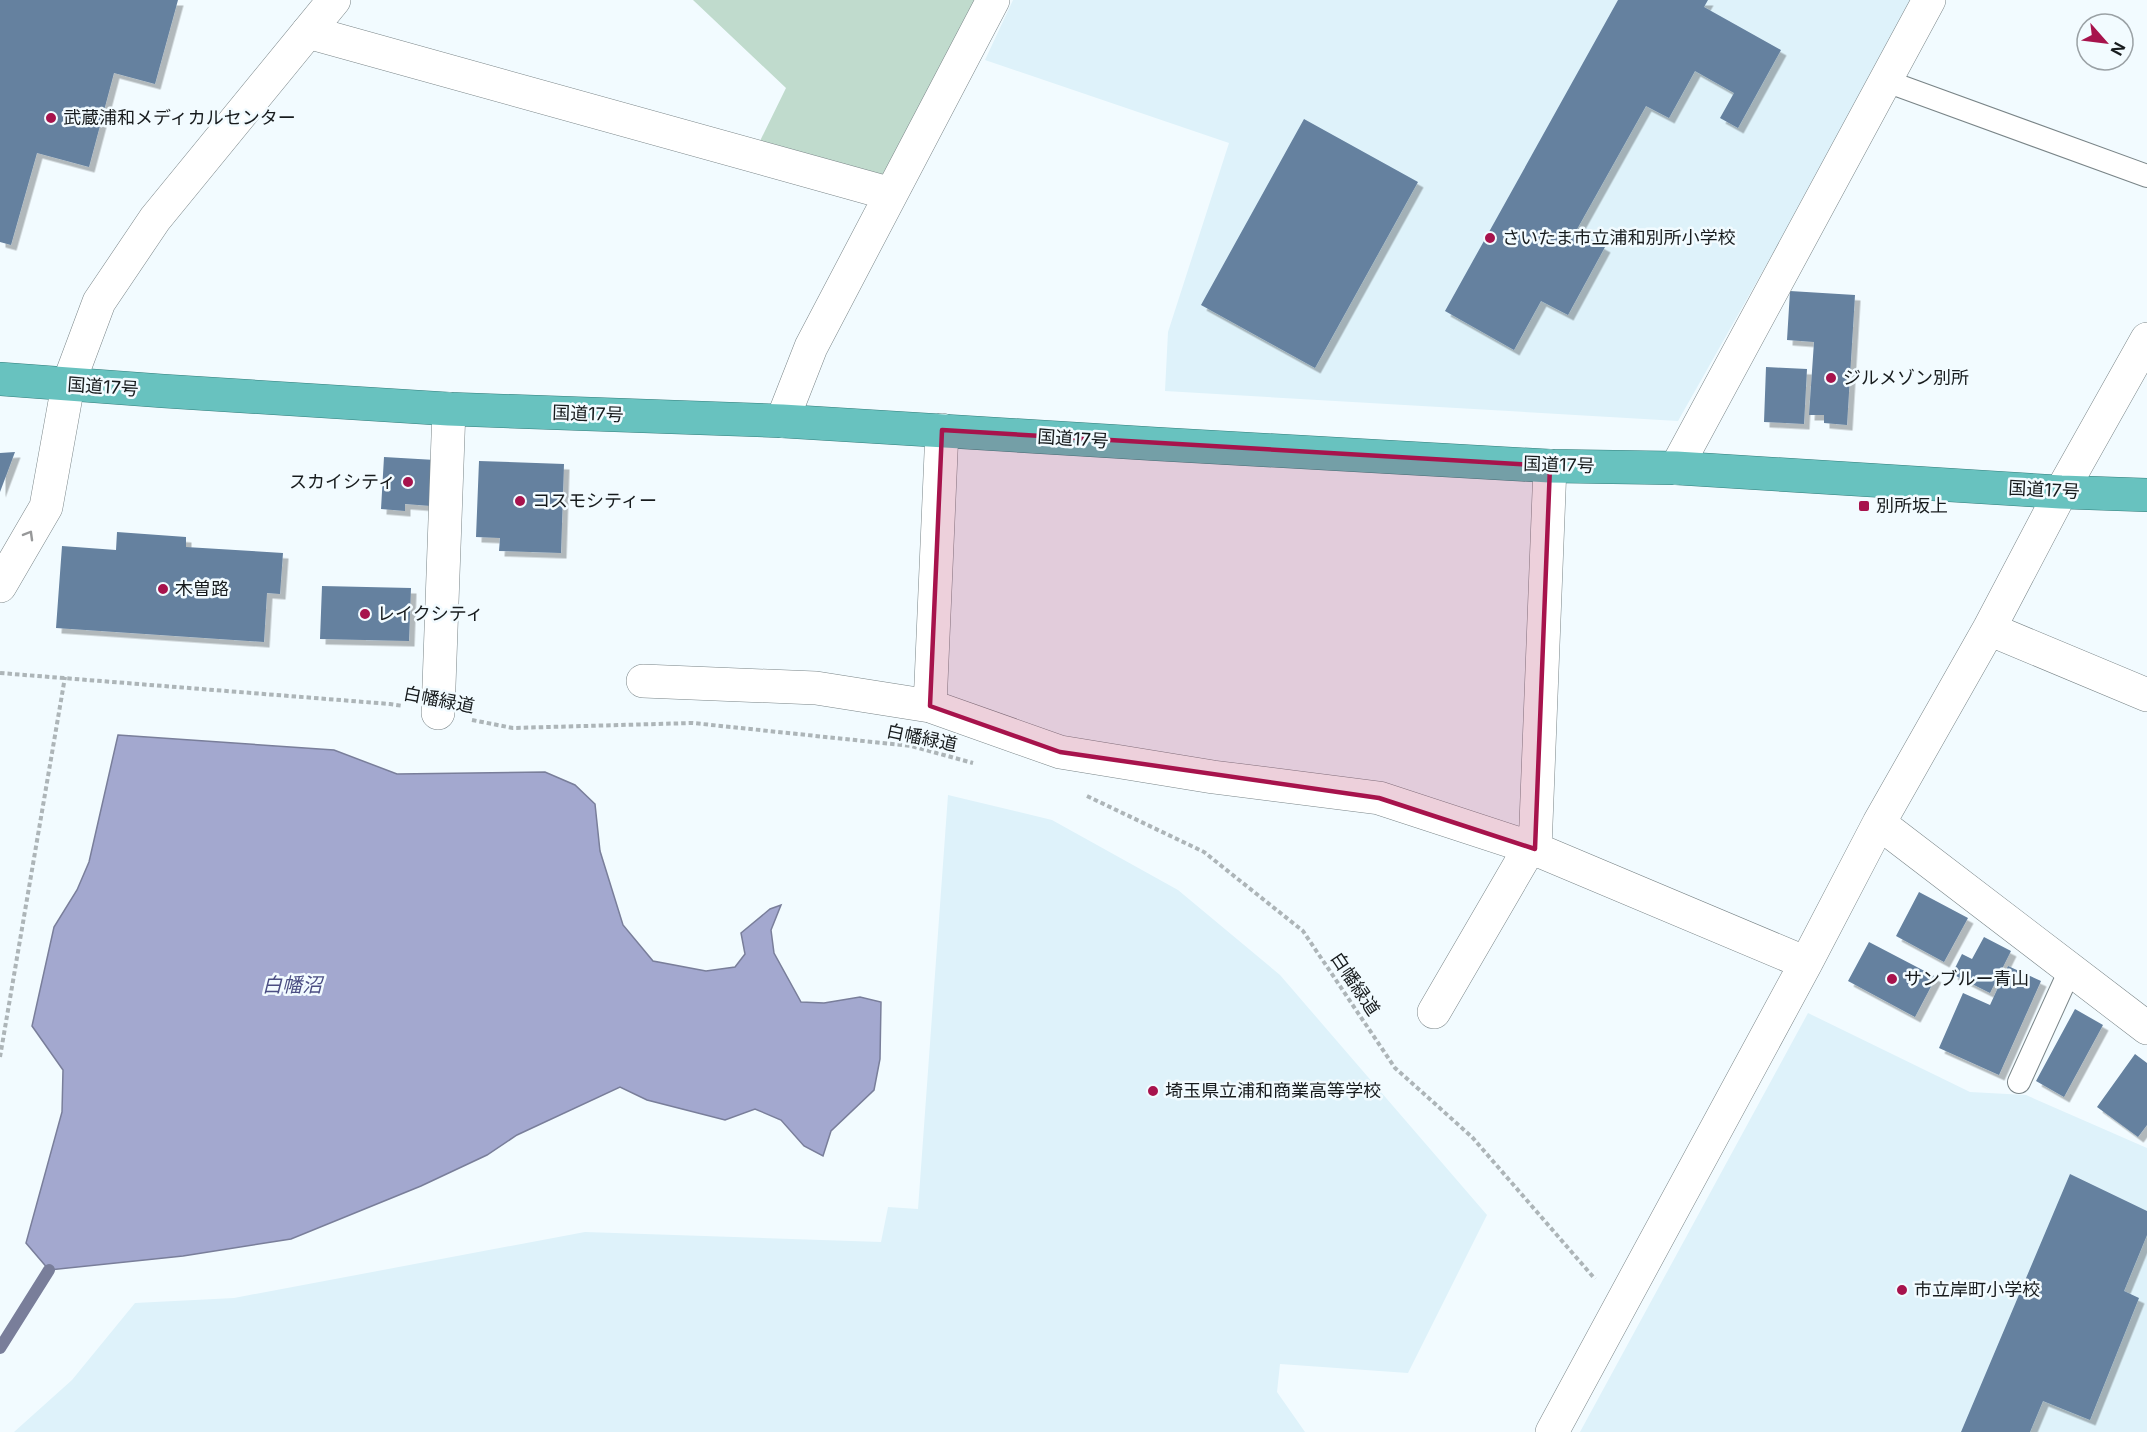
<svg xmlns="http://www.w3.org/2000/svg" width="2147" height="1432" viewBox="0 0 2147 1432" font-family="Inter,'Noto Sans JP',sans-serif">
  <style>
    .built { fill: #def2fa }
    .green { fill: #c0dbcd }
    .water { fill: #a3a8cf; stroke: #797e9a; stroke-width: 1.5 }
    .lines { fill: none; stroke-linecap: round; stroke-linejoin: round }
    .stream { stroke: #797e9a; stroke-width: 12 }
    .building { fill: #65819f; filter: url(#shadow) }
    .service-casing { stroke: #7a8588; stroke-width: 24 }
    .minor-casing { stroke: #7a8588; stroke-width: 34 }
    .tertiary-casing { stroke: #7a8588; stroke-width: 34 }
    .trunk-casing { stroke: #347e7c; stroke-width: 34 }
    .path { stroke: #adb5b8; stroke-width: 4; stroke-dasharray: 4.5 3; stroke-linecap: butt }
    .service { stroke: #fff; stroke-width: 22 }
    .minor { stroke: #fff; stroke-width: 33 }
    .tertiary { stroke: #fff; stroke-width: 33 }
    .trunk { stroke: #68c2bf; stroke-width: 33 }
    .oneway { stroke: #979899 }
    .marked { fill: #a7134c; fill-opacity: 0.2; stroke: #a7134c; stroke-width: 4.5; stroke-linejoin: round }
    .poi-dot { fill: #a7134c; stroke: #f2fbff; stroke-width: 2 }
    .labels { text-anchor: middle; stroke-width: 5; stroke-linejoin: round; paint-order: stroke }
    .poi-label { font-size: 18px; fill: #171b1d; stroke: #f2fbff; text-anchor: start }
    .street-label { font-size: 18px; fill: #171b1d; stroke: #f2fbff }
    .water-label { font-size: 20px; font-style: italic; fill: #4b4e83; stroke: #f2fbff }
  </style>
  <defs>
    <filter id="shadow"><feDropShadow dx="5.5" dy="5.5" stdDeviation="0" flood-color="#0004"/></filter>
  </defs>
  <rect width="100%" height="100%" fill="#f2fbff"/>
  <path class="built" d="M1013,0H1913L1874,74L1678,421L1165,391L1168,332L1229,143L985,60Z
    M948,795L1052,820L1178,890L1280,975L1487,1215L1408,1373L1280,1364L1277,1392L1305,1432H14L72,1380L135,1303L234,1298L585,1232L881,1242L888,1207L918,1209Z
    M1808,1013L1970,1092L2026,1095L2147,1148V1432H1580Z"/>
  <path class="green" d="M693,0H978L882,176L760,141L786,88Z"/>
  <path class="water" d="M118,735L334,750L397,774L545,772L575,785L595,804L600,851L623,925L653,961L706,971L735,967L745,954L741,933L770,909L781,905L771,930L774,953L801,1002L824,1003L860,997L881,1002L880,1059L874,1090L831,1131L823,1156L804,1146L781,1120L755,1109L725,1120L647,1100L620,1087L517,1135L487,1155L421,1186L291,1239L183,1256L49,1270L26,1243L62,1112L63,1070L32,1026L54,927L77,890L89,862Z"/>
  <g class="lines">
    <path class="stream" d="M0,1348L49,1270"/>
  </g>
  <path class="building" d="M0,0H178L155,84L114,73L89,167L37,153L11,245L0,242Z
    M1618,0H1708L1704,7L1781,50L1738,128L1720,118L1734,93L1695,71L1669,118L1646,106L1576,231L1605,247L1568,315L1541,301L1514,350L1445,311Z
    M1304,119L1418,182L1315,368L1201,305Z
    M1790,291L1855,295L1847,425L1824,423V415H1809L1814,342L1787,340Z
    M1766,367L1807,369L1804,424L1764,422Z
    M15,452L0,492V453Z
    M384,457L435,460L431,506L405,504V511L381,509Z
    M479,461L564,464L561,553L499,551L500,538L476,537Z
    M117,532L186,537V547L283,553L280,594L267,593L264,642L56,628L62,546L116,550Z
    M322,586L411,588L409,641L320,639Z
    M1919,892L1968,918L1944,962L1896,936Z
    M1984,937L2011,951L1990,993L1952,974L1962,954L1972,959Z
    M1869,942L1936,977L1915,1017L1848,981Z
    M2008,966L2041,981L1999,1075L1939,1048L1963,993L1990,1005Z
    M2075,1009L2103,1025L2064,1097L2036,1081Z
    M2135,1054L2147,1063V1125L2138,1137L2097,1107Z
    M2070,1174L2147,1211V1235L2124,1291L2139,1298L2090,1420L2043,1401L2030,1432H1961Z"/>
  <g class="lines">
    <g class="service-casing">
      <path id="service" d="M1886,81L2147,176
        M2019,1082L2070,970"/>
    </g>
    <g class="minor-casing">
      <path id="minor" d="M308,32L891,194
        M782,421L811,347L993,0
        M1676,468L1929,0
        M0,586L46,507L68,385
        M1989,629L2147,695
        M643,681L816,688L930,706L1060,752L1213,777L1379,798L1535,849L1806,963
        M930,706L942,430
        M438,713L449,409
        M1879,823L2147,1028
        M1535,849L1550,466
        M1434,1012L1530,847
        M1552,1432L1806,963L1879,823L1989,629L2061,492L2147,339"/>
    </g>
    <g class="tertiary-casing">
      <path id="tertiary" d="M68,385L99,302L155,219L334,0"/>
    </g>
    <g class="trunk-casing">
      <path id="trunk" d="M0,379L163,391L449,409L782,421L1157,444L1550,466L1676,468L2061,492L2147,495"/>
    </g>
    <path class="path" d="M0,673L390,704L403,706
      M472,720L513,728L693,723L911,746L973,763
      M1087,796L1204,852L1303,931L1395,1068L1472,1137L1595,1279
      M0,1057L65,677"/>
    <use href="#service" class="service"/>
    <use href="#minor" class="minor"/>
    <use href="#tertiary" class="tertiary"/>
    <use href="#trunk" class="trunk"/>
  </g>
  <defs><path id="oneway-chevron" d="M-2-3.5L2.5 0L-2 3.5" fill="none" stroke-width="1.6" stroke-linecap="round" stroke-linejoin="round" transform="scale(1.5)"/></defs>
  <use class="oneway" href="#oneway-chevron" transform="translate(29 535) rotate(-60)"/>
  <path class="marked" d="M942,430L1550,466L1535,849L1379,798L1060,752L930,706Z"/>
  <g class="poi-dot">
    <circle cx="51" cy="118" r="6"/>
    <circle cx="1490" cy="238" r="6"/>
    <circle cx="1831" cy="378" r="6"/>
    <circle cx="408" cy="482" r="6"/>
    <circle cx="520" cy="501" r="6"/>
    <rect x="1858" y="500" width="12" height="12" rx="3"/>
    <circle cx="163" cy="589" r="6"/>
    <circle cx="365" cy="614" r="6"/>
    <circle cx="1892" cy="979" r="6"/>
    <circle cx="1153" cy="1091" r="6"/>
    <circle cx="1902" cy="1290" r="6"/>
  </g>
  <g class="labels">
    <g class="poi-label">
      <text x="63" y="124">武蔵浦和メディカルセンター</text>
      <text x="1502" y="244">さいたま市立浦和別所小学校</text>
      <text x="1843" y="384">ジルメゾン別所</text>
      <text x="396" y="488" text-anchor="end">スカイシティ</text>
      <text x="532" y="507">コスモシティー</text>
      <text x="1876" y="512">別所坂上</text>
      <text x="175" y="595">木曽路</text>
      <text x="377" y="620">レイクシティ</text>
      <text x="1904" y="985">サンブルー青山</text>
      <text x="1165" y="1097">埼玉県立浦和商業高等学校</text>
      <text x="1914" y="1296">市立岸町小学校</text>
    </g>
    <g class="street-label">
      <text transform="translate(103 387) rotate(4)" y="6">国道17号</text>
      <text transform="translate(588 414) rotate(2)" y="6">国道17号</text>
      <text transform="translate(1073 439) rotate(4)" y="6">国道17号</text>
      <text transform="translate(1559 465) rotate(2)" y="6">国道17号</text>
      <text transform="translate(2044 490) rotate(3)" y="6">国道17号</text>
      <text transform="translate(439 700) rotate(11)" y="6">白幡緑道</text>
      <text transform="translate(922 738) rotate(12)" y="6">白幡緑道</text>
      <text transform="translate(1355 984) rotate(56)" y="6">白幡緑道</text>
    </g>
    <g class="water-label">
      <text x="292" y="992">白幡沼</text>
    </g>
  </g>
  <g transform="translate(2105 42) rotate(118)"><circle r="28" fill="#f2fbff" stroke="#9aa1a5" stroke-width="1.5"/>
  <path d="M0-4.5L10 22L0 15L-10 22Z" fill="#a7134c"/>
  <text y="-9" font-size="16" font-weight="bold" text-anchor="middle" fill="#171b1d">N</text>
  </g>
</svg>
